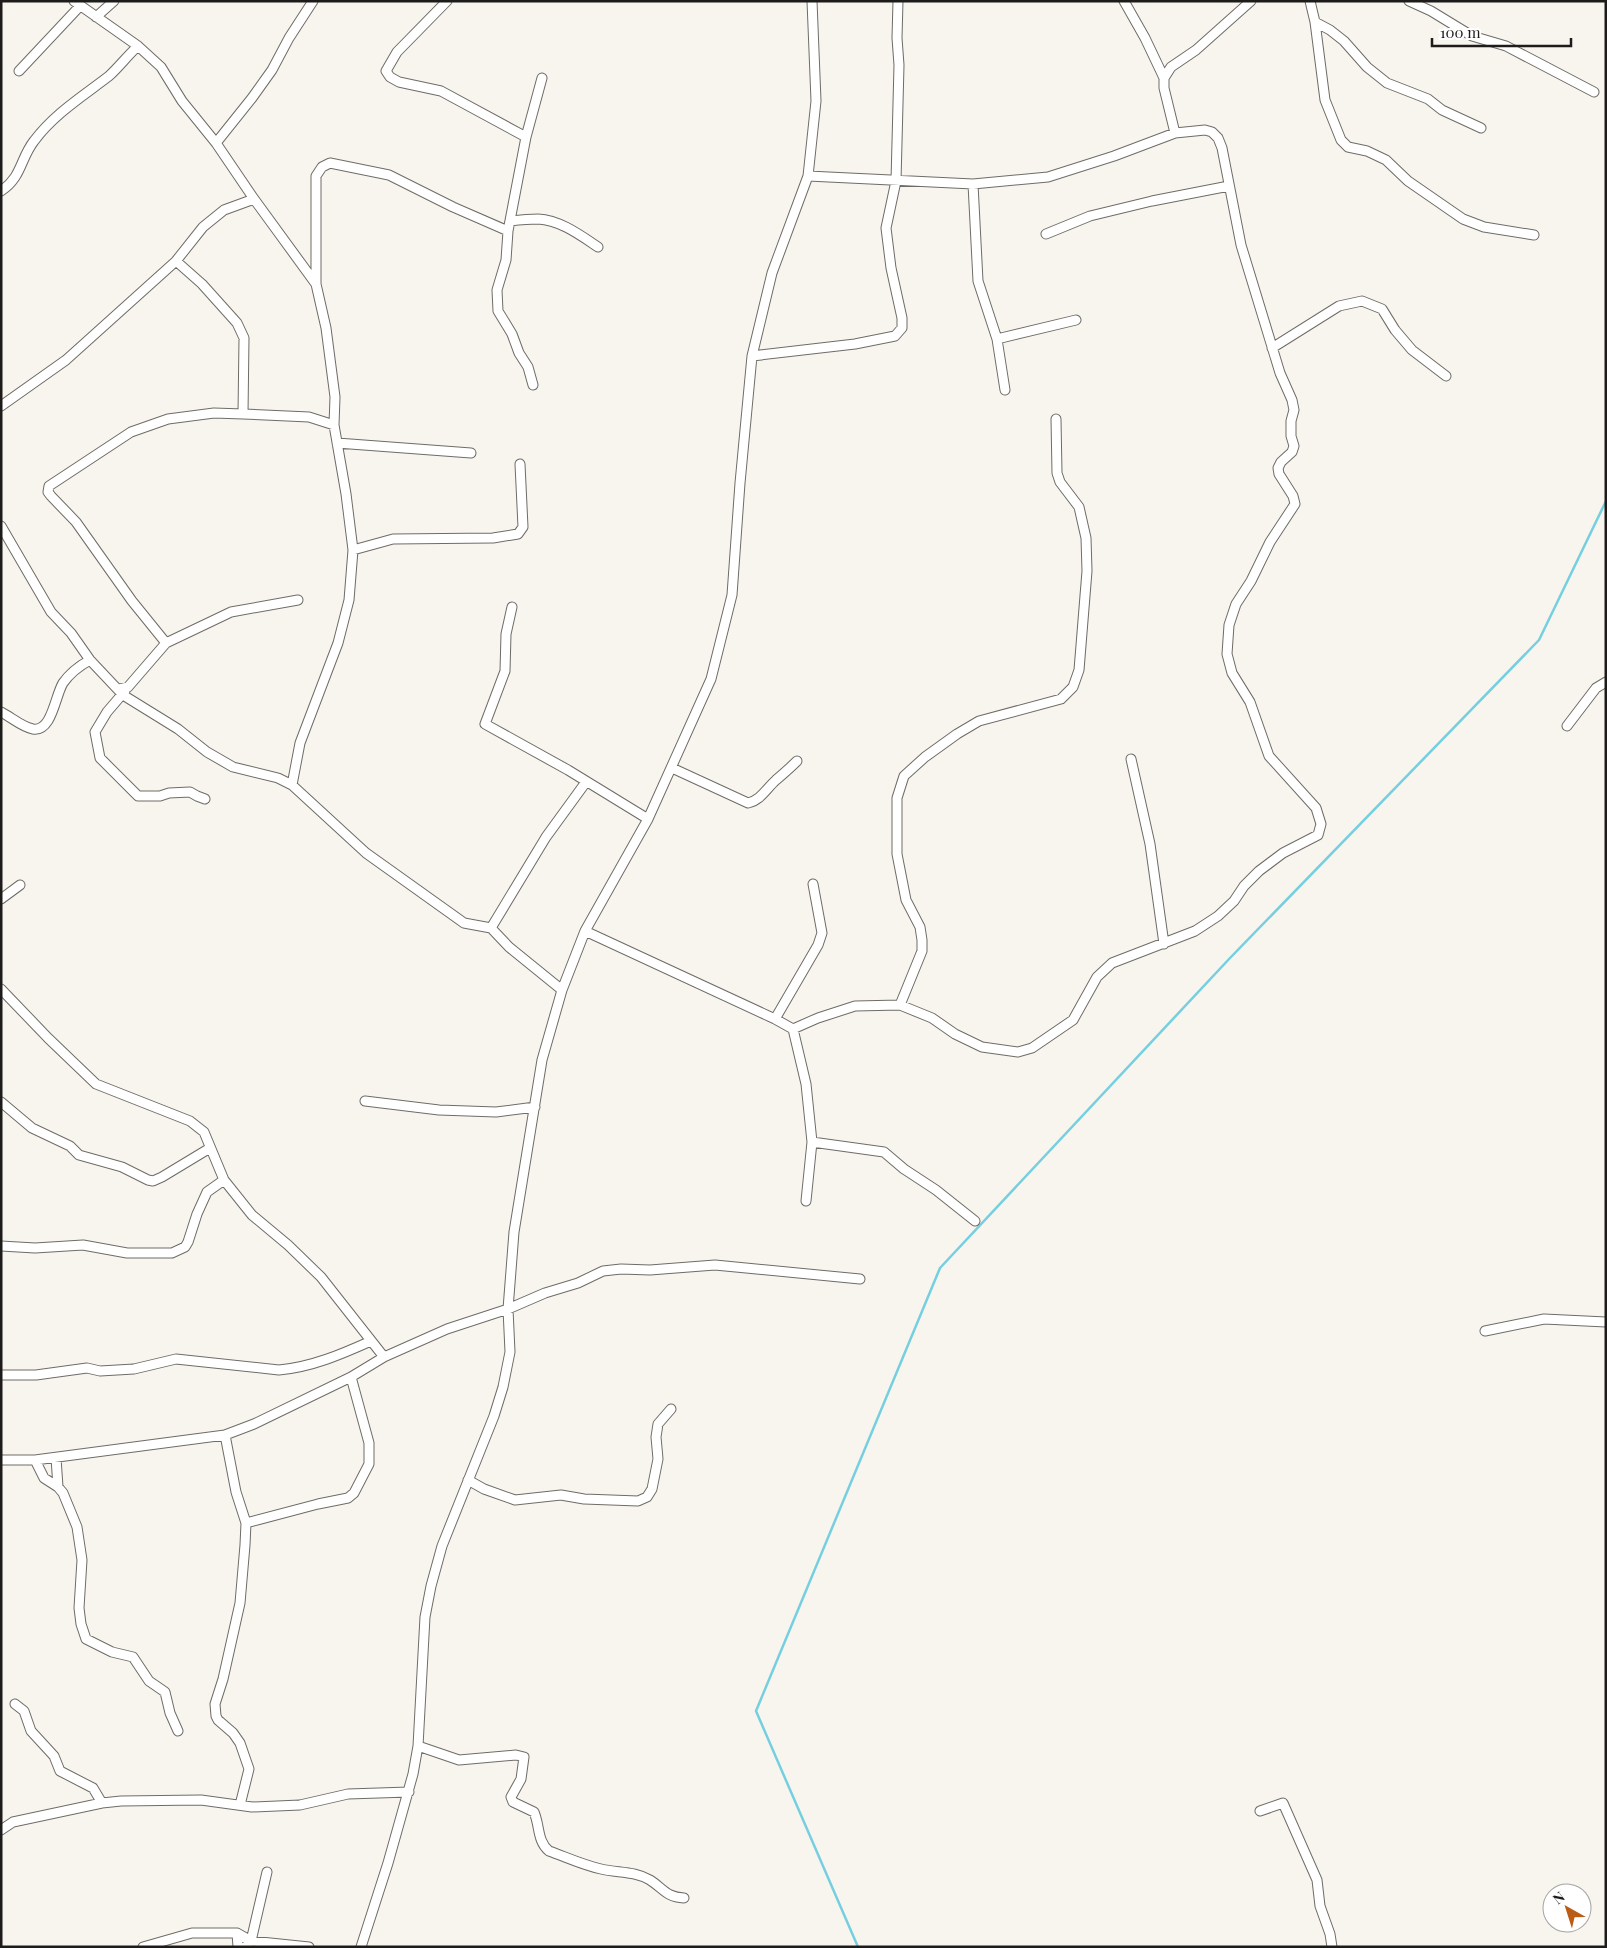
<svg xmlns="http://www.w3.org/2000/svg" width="1607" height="1948" viewBox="0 0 1607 1948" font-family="'Playfair Display',serif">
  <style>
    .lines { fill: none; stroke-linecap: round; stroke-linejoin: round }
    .stream { stroke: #76cfe0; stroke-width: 2.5 }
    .minor-casing { stroke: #6f6c67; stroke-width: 11 }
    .minor { stroke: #fff; stroke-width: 9 }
  </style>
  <rect width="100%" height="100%" fill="#f8f5ef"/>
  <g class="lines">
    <path class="stream" d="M858,1947L756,1711L940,1268L1230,958L1539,640L1606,501"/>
    <g class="minor-casing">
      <path id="minor" d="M74,1L138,46L161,67L182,101L216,143L254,199L316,284L326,328L335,397L334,425L346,494L353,550L349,600L338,643L300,743L292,785
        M447,1L397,52L386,71L390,77L399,82L441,91L526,137
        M1124,1L1145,38L1164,78
        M1310,1L1315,22L1325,100L1341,140L1348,147L1367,151L1386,160L1408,181L1463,219L1484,227L1534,235
        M1409,1L1431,11L1472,36L1506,46L1594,92
        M96,17L114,1
        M1315,22L1330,30L1344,41L1367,67L1387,83L1428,99L1442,110L1481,128
        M19,71L80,6
        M1175,133L1164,88V78L1171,67L1196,50L1251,1
        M216,143L252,98L272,70L289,38L313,1
        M973,184L978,281L997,339L1005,390
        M1,191C22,177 20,159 34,141C54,114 83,96 109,76C119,67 128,55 138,46
        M510,221C519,220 529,219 538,219C560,220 580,235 598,247
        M508,231L506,260L497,290L498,311L512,334L519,353L528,367L533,385
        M1046,234L1090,216L1152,201L1229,186
        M176,261L202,284L237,323L244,338L243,414
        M316,284V176L322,167L330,163L389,175L453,207L508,231L526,137L542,78
        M997,339L1076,320
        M1272,348L1339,306L1362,301L1382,309L1395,330L1412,350L1446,376
        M752,356L855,344L895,336L902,328V318L891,268L886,228L896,181L899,65L897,38L898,1
        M1,406L66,360L176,261L203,227L224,210L254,199
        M337,443L471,453
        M1,526L51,612L71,633L90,660L123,695L178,729L207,752L233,767L278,778L292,785L366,853L464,923L491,928L509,947L562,990
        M353,550L393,539L493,538L518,534L523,527L520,464
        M512,607L506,634L505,671L485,724L568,770L648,819
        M166,643L132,601L76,522L51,496L48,492L49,486L131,432L168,419L214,413L243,414L309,417L334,425
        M119,689L128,687L166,643L231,612L298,600
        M125,691L107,712L95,732L100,758L138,796H160L169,793L190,792L197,796L205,799
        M1,712C11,717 22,727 33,729C52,732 55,696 63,683C70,673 79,666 90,660
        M1567,726L1596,688L1606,682
        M1131,759L1150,844L1164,944
        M672,768L748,803C761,800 766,789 776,780C783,774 790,768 797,761
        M1,899L20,885
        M491,928L546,837L586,782
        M585,931L775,1019L793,1029L806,1084L812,1142L806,1201
        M1,989L48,1038L96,1084L190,1121L204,1132L224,1180L252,1215L288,1245L321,1277L384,1357
        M900,1005L922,951V940L920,927L906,900L897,854V798L904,776L925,757L957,734L979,721L1061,699L1073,687L1079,670L1087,571L1086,538L1079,507L1060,482L1057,473L1056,419
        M775,1019L818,945L822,933L813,884
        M793,1029L818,1018L855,1006L900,1005L932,1018L955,1034L982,1047L1018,1052L1032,1048L1073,1020L1097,977L1112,963L1195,931L1218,916L1234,901L1244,886L1259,871L1283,853L1318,835L1321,824L1316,808L1269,756L1250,702L1232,673L1227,654L1229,625L1236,604L1251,581L1270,542L1295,504L1293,496L1279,474L1278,468L1281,462L1292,452L1294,446L1291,436V421L1294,410L1292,400L1280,373L1241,245L1222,148L1218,138L1212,132L1205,130L1175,133L1114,156L1048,177L973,184L808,176
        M365,1101L439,1110L496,1112L535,1107
        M1,1102L32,1128L70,1146L79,1155L122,1167L148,1180L153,1181L162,1177L210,1148
        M812,1142L884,1152L904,1169L936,1190L975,1221
        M1,1246L35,1248L83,1245L127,1253H172L185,1247L188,1242L197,1214L207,1192L224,1180
        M1485,1331L1544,1319L1606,1322
        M1,1375H36L87,1368L100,1371L134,1369L176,1359L279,1370C312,1367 342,1354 371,1341
        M225,1435L236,1492L246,1523L245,1545L240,1603L223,1679L215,1704L216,1716L218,1720L233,1733L240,1743L249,1769L240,1805
        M56,1458L58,1487
        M1,1460H35L225,1435L254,1424L351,1377L384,1357L447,1329L508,1309L545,1293L578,1283L603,1271L621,1269L650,1270L715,1265L860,1279
        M35,1460L44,1478L58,1487L63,1493L77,1527L82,1560L79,1608L81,1624L86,1639L112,1652L133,1657L149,1681L165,1692L170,1713L178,1731
        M468,1480L484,1489L515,1500L561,1495L584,1499L638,1501L647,1497L652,1489L658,1459L656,1437L658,1424L671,1409
        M246,1523L318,1504L348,1498L354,1493L369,1464V1443L351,1377
        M15,1704L24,1711L31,1731L54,1756L60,1771L93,1788L102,1803
        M418,1746L459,1760L516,1755L524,1757L521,1779L511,1797L513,1802L534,1812C540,1826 537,1841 549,1851C566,1857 583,1865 601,1869C618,1873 635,1871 650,1880C664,1889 666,1897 684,1898
        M1260,1811L1283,1803L1317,1880L1320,1906L1330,1934L1332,1947
        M1,1830L13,1822L102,1803L121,1801L201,1800L252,1807L300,1805L348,1794L409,1792
        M237,1933L238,1947
        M143,1947L192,1933H237L251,1941L309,1947
        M245,1947L251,1941L267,1872
        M361,1947L388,1863L413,1774L418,1746L425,1617L431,1586L442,1546L494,1416L503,1387L510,1352L508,1309L514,1232L542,1060L562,990L585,931L648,819L711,679L732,595L740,483L752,356L772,273L808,176L816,101L812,1"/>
    </g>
    <use href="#minor" class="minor"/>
  </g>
  <rect width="1607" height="1948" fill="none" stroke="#1d1c1a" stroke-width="5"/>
  <g transform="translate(1567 1908) rotate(321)"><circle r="24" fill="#ffffff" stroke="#a5a4a3"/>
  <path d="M0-4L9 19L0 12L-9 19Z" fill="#bb5c16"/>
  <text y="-8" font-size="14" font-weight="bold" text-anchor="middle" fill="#1d1c1a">N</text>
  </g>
  <path d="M1432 38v8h139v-8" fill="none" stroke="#1d1c1a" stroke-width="2.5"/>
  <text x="1440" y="38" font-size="15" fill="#1d1c1a" stroke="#ffffff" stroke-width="4" paint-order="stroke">100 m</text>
</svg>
